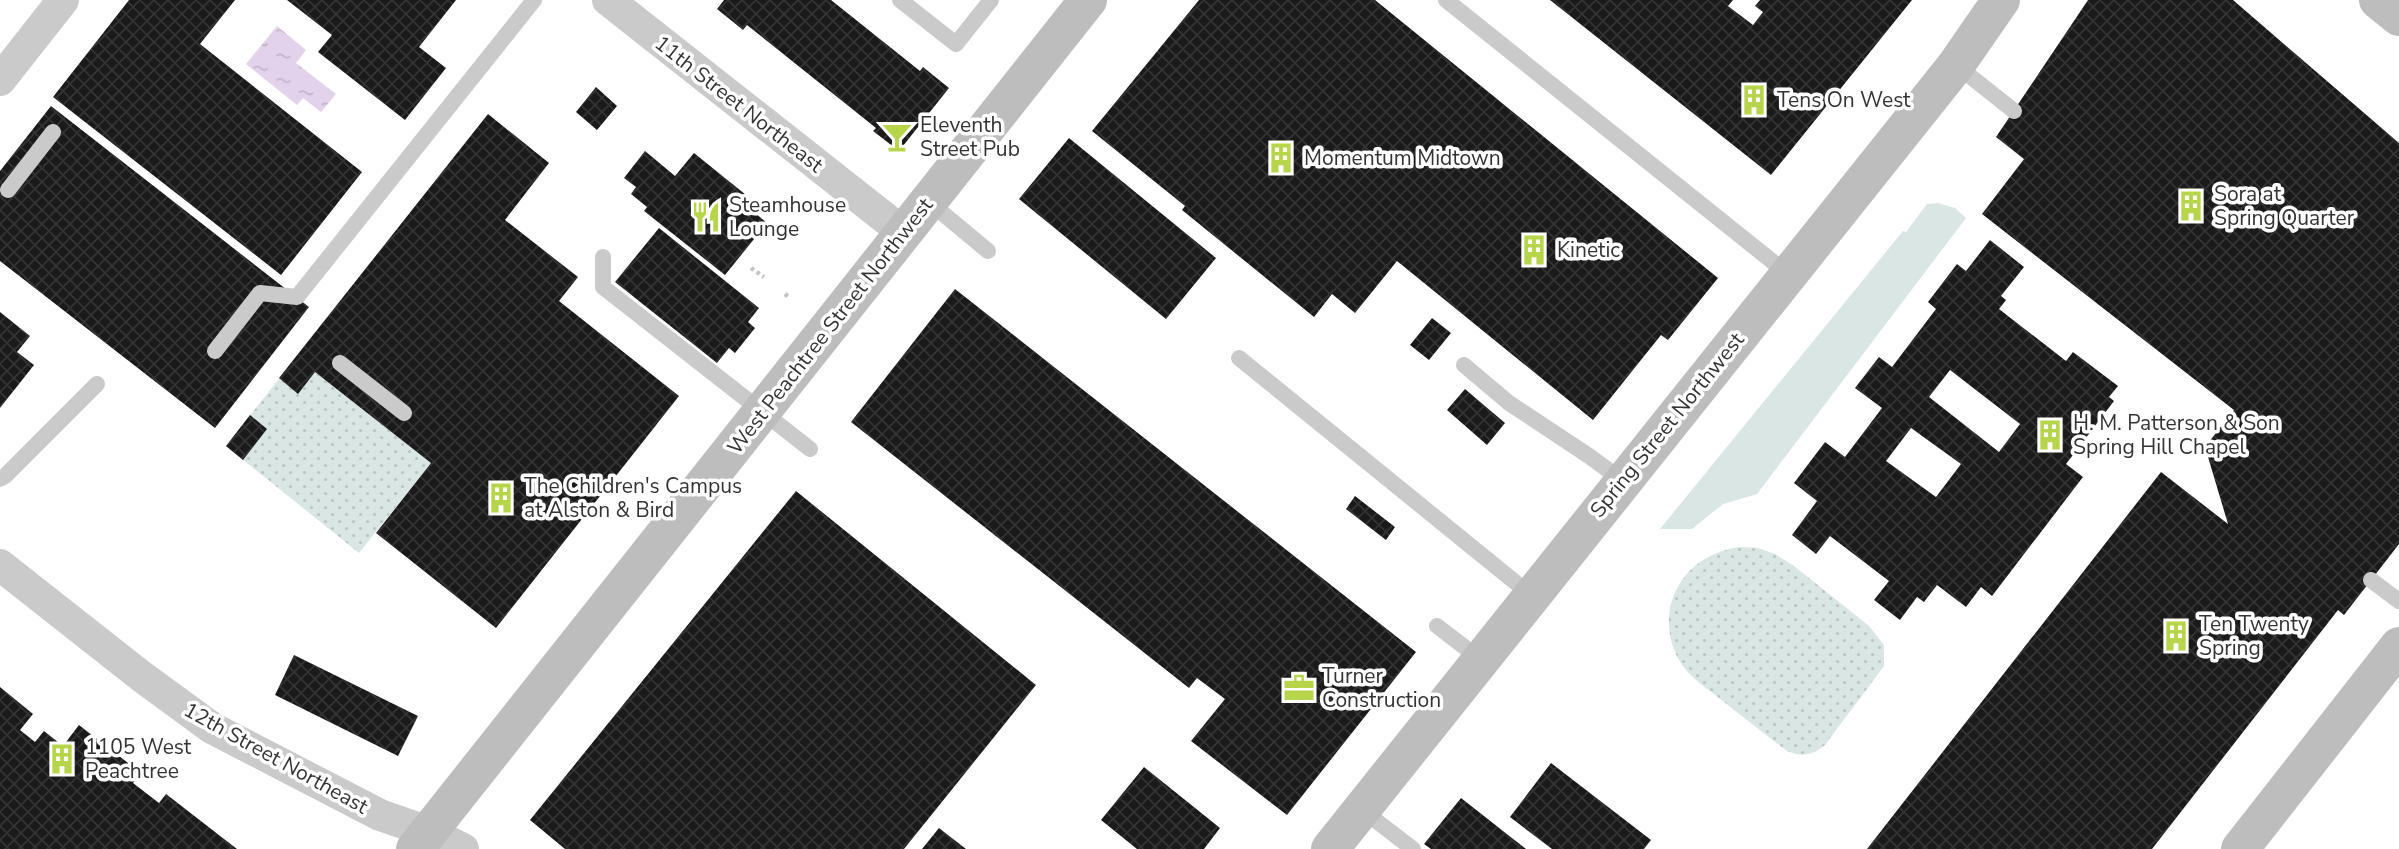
<svg xmlns="http://www.w3.org/2000/svg" width="2399" height="849" viewBox="0 0 2399 849" font-family="'Nunito Sans',sans-serif">
  <style>
    .green { fill: #d9e6e3 }
    .park { fill: url(#park-dots) }
    .water { fill: url(#water-ripples) }
    .building { fill: url(#building-cross-hatch); fill-rule: evenodd }
    .lines { fill: none; stroke-linecap: round; stroke-linejoin: round }
    .path { stroke: #c3c3c3; stroke-width: 4.5; stroke-dasharray: 3.5 3.5; stroke-linecap: butt }
    .lane { stroke: #cacaca; stroke-width: 16 }
    .street { stroke: #cacaca; stroke-width: 32 }
    .secondary { stroke: #bdbdbd; stroke-width: 38 }
    .labels { text-anchor: middle; stroke-width: 7; stroke-linejoin: round; paint-order: stroke }
    .poi-label { font-size: 21px; fill: #333; stroke: #fff; text-anchor: start }
    .street-label { font-size: 21px; fill: #333; stroke: #fff }
  </style>
  <defs>
    <pattern id="park-dots" width="8" height="8" patternUnits="userSpaceOnUse" patternTransform="scale(1.75)"><rect width="8" height="8" fill="#d9e6e3"/><path d="M2 2h.1M6 6h.1" fill="none" stroke="#bbc6c3" stroke-width="1.8" stroke-linecap="round"/></pattern>
    <pattern id="water-ripples" width="26" height="14" patternUnits="userSpaceOnUse" patternTransform="scale(1.75)"><rect width="26" height="14" fill="#e3d2eb"/><path d="M2 4q2-2 4 0t4 0M15 11q2-2 4 0t4 0" fill="none" stroke="#c3b5ca"/></pattern>
    <pattern id="building-cross-hatch" width="8" height="8" patternUnits="userSpaceOnUse" patternTransform="scale(1.75)"><rect width="8" height="8" fill="#1a1a1a"/><path d="M0 0l8 8M0 8l8-8" fill="none" stroke="#333"/></pattern>
  </defs>
  <rect width="100%" height="100%" fill="#fff"/>
  <path class="green" d="M1938,203L1955,208L1966,218L1757,494L1723,504L1692,529H1660L1903,231L1906,232L1927,204Z"/>
  <path class="park" d="M296,357L431,463L359,553L226,446Z
    M1740,547L1758,548L1775,554L1794,566L1869,626L1884,645V666L1825,745C1812,756 1801,757 1787,751C1764,733 1741,716 1719,698C1707,688 1692,679 1683,666C1666,643 1664,609 1679,585C1693,562 1714,551 1740,547Z"/>
  <path class="water" d="M277,26L306,50L296,63L336,94L321,112L303,98L297,105L246,64Z"/>
  <path class="building" d="M129,0H235L200,44L362,172L281,275L53,97Z
    M287,0H456L419,47L446,68L405,120L318,52L332,35Z
    M724,0H831L920,71L923,67L949,88L899,151L873,131L876,128L747,25L743,30L717,9Z
    M1199,0H1375L1718,278L1668,340L1661,335L1593,420L1397,261L1355,313L1332,294L1314,317L1182,210L1185,206L1092,131Z
    M1550,0H1733L1728,6L1753,25L1763,12L1755,6L1760,0H1912L1771,175Z
    M2088,0H2233L2399,143V544L2344,615L2338,610L2152,849H1867L2161,472L2228,524L2205,447L2234,410L1982,214L2024,159L1996,137Z
    M596,87L617,106L597,130L576,112Z
    M51,106L309,307L215,428L0,261V171Z
    M488,114L549,163L505,220L578,277L559,301L679,396L496,628L376,533L431,463L315,372L298,394L279,378Z
    M1069,138L1216,258L1166,319L1019,199Z
    M645,151L675,176L694,153L746,195L741,201L767,223L725,275L644,211L647,207L631,194L636,187L624,178Z
    M659,228L759,308L748,322L755,328L735,353L729,348L717,363L615,282Z
    M1990,240L2024,267L2001,296L2006,300L1999,309L2066,361L2073,352L2118,386L2109,397L2114,401L2066,464L2083,477L1992,596L1981,587L1966,607L1937,585L1924,602L1917,597L1900,620L1874,600L1889,581L1830,536L1816,554L1792,535L1817,501L1794,483L1825,442L1845,457L1882,408L1855,388L1879,357L1892,367L1936,309L1928,302L1957,264L1966,271ZM1950,370L2020,424L1999,452L1929,397ZM1911,428L1961,464L1936,497L1886,461Z
    M955,289L1416,652L1287,815L1191,741L1225,699L1197,678L1189,688L851,422Z
    M0,312L30,336L17,352L34,365L0,408Z
    M1432,318L1451,333L1429,360L1410,345Z
    M1465,389L1505,423L1487,445L1447,410Z
    M250,415L267,429L243,460L226,446Z
    M796,491L1036,685L904,849H565L530,820Z
    M1355,496L1395,527L1386,540L1346,509Z
    M294,655L418,716L398,756L275,695Z
    M0,687L33,714L20,730L35,742L44,731L63,746L79,725L141,773L133,783L159,803L166,794L237,849H0Z
    M1551,763L1651,840L1644,849H1552L1510,817Z
    M1144,767L1220,828L1204,849H1137L1101,820Z
    M1461,798L1526,849H1431L1424,844Z
    M939,828L966,849H922Z"/>
  <g class="lines">
    <path class="path" d="M751,268L764,277
      M785,294L790,298"/>
    <path class="lane" d="M900,0L956,44L991,0
      M1446,0L1788,274
      M1956,65L2014,111
      M8,190L53,132
      M929,202L988,251
      M603,257V287L810,449
      M215,351L260,293L297,297L534,0
      M1239,358L1531,595
      M340,363L404,413
      M1464,365L1509,403L1589,456L1623,481
      M0,479L5,476L97,384
      M2371,580L2399,601
      M1437,626L1480,659
      M1361,809L1413,849"/>
    <path class="street" d="M608,0L904,233
      M0,80L63,0
      M0,565L141,676L212,728L380,815L429,832L463,849"/>
    <path class="secondary" d="M2378,0L2399,17
      M415,849L1088,0
      M1330,849L1956,65L2001,0
      M2240,849L2399,646"/>
  </g>
  <defs>
    <g id="building-bare" transform="scale(2.415)"><path d="M-4-6H4V6H1V3H-1V6H-4ZM-2.5-4.3h1.7v1.8h-1.7ZM.8-4.3h1.7v1.8H.8ZM-2.5-1h1.7V.8h-1.7ZM.8-1h1.7V.8H.8Z" fill="#b7d54a" stroke="#fff" stroke-width="2.5" paint-order="stroke"/></g>
    <g id="bar-bare" transform="scale(2.415)"><path d="M-6-5H6L.8 .8V4.5H3.5V6h-7V4.5H-.8V.8Z" fill="#b7d54a" stroke="#fff" stroke-width="2.5" paint-order="stroke"/></g>
    <g id="restaurant-bare" transform="scale(2.415)"><path d="M-5-6h1v4h1v-4h1v4h1v-4h1v5L-1.5 .5V6h-2V.5L-5-1ZM5-6V6H3V1.5H1.5Q1.5-4 5-6Z" fill="#b7d54a" stroke="#fff" stroke-width="2.5" paint-order="stroke"/></g>
    <g id="office-bare" transform="scale(2.415)"><path d="M-6-3h4V-5.5h4V-3h4V5H-6ZM-1-4.5V-3h2v-1.5ZM-6 0V1H6V0Z" fill="#b7d54a" stroke="#fff" stroke-width="2.5" paint-order="stroke"/></g>
  </defs>
  <g fill-rule="evenodd">
    <use href="#building-bare" x="1754" y="100"/>
    <use href="#bar-bare" x="897" y="137"/>
    <use href="#building-bare" x="1281" y="158"/>
    <use href="#building-bare" x="2191" y="206"/>
    <use href="#restaurant-bare" x="706" y="217"/>
    <use href="#building-bare" x="1534" y="250"/>
    <use href="#building-bare" x="2050" y="435"/>
    <use href="#building-bare" x="501" y="498"/>
    <use href="#building-bare" x="2176" y="636"/>
    <use href="#office-bare" x="1299" y="688"/>
    <use href="#building-bare" x="62" y="759"/>
  </g>
  <g class="labels">
    <g class="poi-label">
      <text x="1777" y="107">Tens On West</text>
      <text x="920" y="132">Eleventh<tspan x="920" dy="24">Street Pub</tspan></text>
      <text x="1304" y="165">Momentum Midtown</text>
      <text x="2214" y="201">Sora at<tspan x="2214" dy="24">Spring Quarter</tspan></text>
      <text x="729" y="212">Steamhouse<tspan x="729" dy="24">Lounge</tspan></text>
      <text x="1557" y="257">Kinetic</text>
      <text x="2073" y="430">H. M. Patterson &amp; Son<tspan x="2073" dy="24">Spring Hill Chapel</tspan></text>
      <text x="524" y="493">The Children's Campus<tspan x="524" dy="24">at Alston &amp; Bird</tspan></text>
      <text x="2199" y="631">Ten Twenty<tspan x="2199" dy="24">Spring</tspan></text>
      <text x="1322" y="683">Turner<tspan x="1322" dy="24">Construction</tspan></text>
      <text x="85" y="754">1105 West<tspan x="85" dy="24">Peachtree</tspan></text>
    </g>
    <g class="street-label">
      <text transform="translate(739 104) rotate(38)" y="7">11th Street Northeast</text>
      <text transform="translate(830 326) rotate(-52)" y="7">West Peachtree Street Northwest</text>
      <text transform="translate(1667 425) rotate(-51)" y="7">Spring Street Northwest</text>
      <text transform="translate(276 758) rotate(29)" y="7">12th Street Northeast</text>
    </g>
  </g>
</svg>
